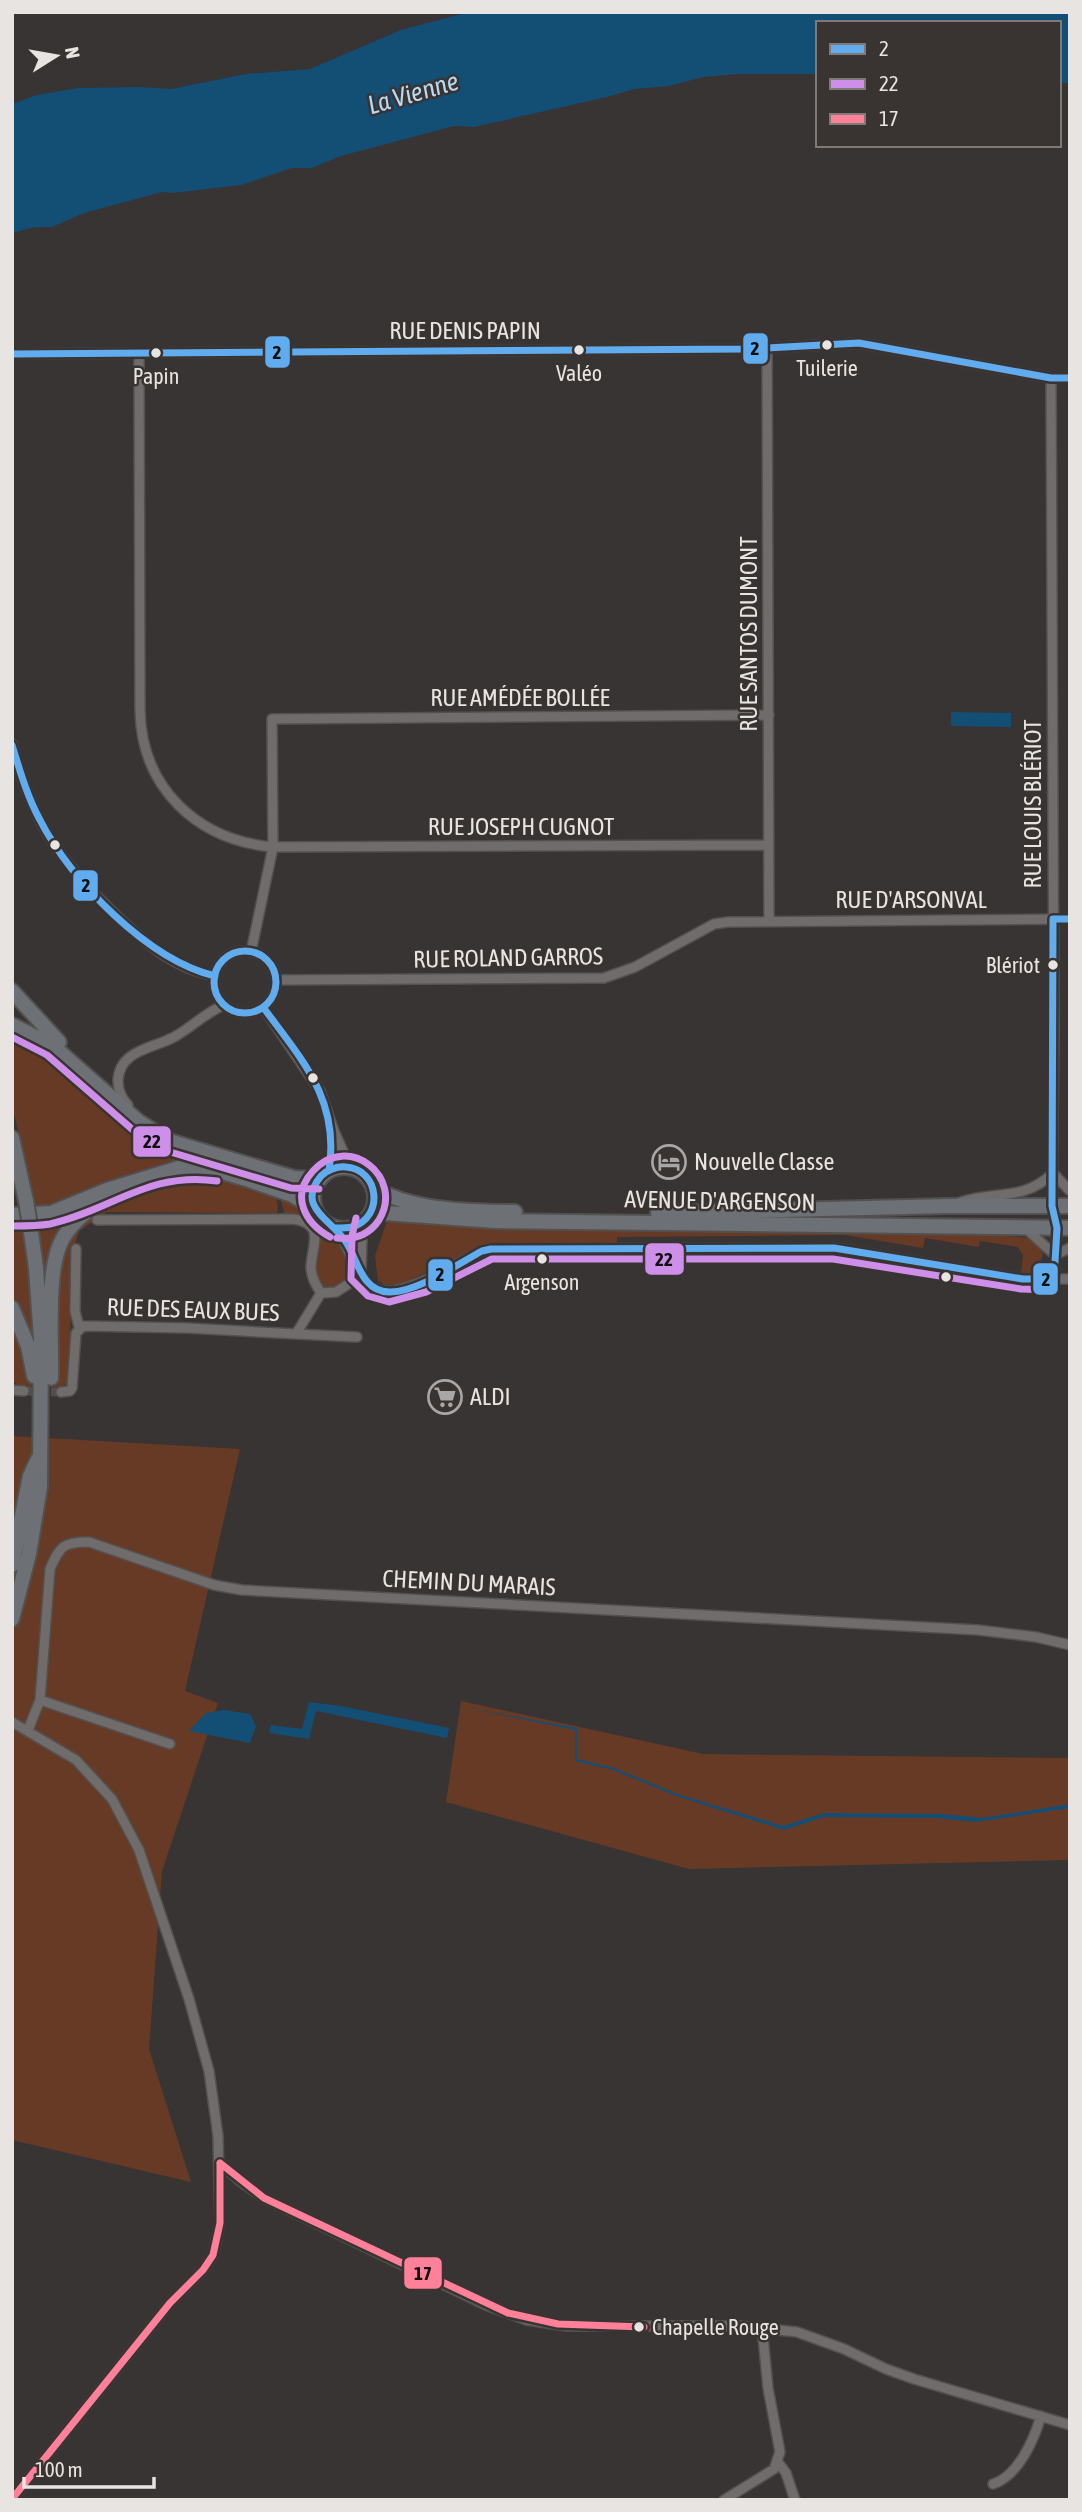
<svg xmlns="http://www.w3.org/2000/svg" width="1082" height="2512" viewBox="0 0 1082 2512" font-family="'Asap Condensed',sans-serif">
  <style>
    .green { fill: #673a25 }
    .water { fill: #134e75 }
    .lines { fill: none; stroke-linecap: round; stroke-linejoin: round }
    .minor-tunnel { stroke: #514e4d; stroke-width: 9; stroke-dasharray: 9 4.5; stroke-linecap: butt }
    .minor-casing { stroke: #53514f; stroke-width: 12 }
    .primary-casing { stroke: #53514f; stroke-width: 18 }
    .minor { stroke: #6f6c6b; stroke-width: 9 }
    .primary { stroke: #6d7074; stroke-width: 14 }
    .primary-bridge-casing { stroke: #53514f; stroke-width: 18; stroke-linecap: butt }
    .primary-bridge { stroke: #6d7074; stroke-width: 14 }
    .bus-1-casing { stroke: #393331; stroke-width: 12 }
    .bus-2-casing { stroke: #393331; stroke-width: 12 }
    .bus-3-casing { stroke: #393331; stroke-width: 12 }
    .bus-1 { stroke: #60acee; stroke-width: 7 }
    .bus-2 { stroke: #ce8fe9; stroke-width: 7 }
    .bus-3 { stroke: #ff8098; stroke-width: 7 }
    .bus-dot { fill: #e7e4e2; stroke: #393331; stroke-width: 2.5 }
    .labels { text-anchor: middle; stroke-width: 5; stroke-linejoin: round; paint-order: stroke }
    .bus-label { font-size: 22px; fill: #e7e4e2; stroke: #393331 }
    .street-label { font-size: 24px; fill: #e7e4e2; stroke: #393331 }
    .poi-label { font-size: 24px; fill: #e7e4e2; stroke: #393331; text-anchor: start }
    .water-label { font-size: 26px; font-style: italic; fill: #b9d9f3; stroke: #393331 }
    .line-badge { stroke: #393331; stroke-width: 2.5 }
    .pale-badge-label { font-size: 19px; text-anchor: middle; font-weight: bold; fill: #111 }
  </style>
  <rect width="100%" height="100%" fill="#373433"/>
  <path class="green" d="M12,1029C23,1034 37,1039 46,1046C97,1086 135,1143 202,1158L201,1161C152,1156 116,1189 71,1203C61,1206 49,1207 38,1209L37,1205H33L24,1153L12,1107Z
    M185,1174L207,1175L270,1192C277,1197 279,1205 277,1213L107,1212L79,1231L72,1255L69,1383L61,1387L54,1388C57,1346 49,1260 75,1229C87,1214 107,1204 124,1196C144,1186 163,1178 185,1174Z
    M280,1196C289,1201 302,1205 309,1211C313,1215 315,1221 318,1225C323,1230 331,1232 336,1237C346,1244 357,1270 347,1280C343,1285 335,1289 328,1288C300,1280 333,1237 310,1220C304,1215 292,1215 284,1213Z
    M92,1200L66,1224L50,1338L36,1221Z
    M388,1218L973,1233L1029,1238L1040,1245L1043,1254L1039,1267L1031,1273H1021L1023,1255L1018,1247L980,1241L979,1247L925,1238L923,1248L845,1235L617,1237V1243L485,1244L404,1283L386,1285L378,1281L375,1256Z
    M23,1222L29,1265L36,1368L22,1324L12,1301V1223Z
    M12,1316L31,1371V1387L19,1386L12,1381Z
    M12,1436L240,1449L185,1691L218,1703L162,1871L149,2049L191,2182L12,2140Z
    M461,1701L703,1754L1070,1758V1860L689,1869L446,1802Z"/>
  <path class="water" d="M469,12H1070V83H1059V23H818V74H737L703,77L669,86L634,89L607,97L474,127L454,126L341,156L312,168H292L241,185L173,193L162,192L84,213L52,227H35L12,233V104L37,95L78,88L141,87L171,89L246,74L310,69L401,30Z
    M951,712L1011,713V727L951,726Z
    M309,1702L341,1706L449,1728L447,1738L316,1711L309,1739L269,1733L271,1725L302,1729Z
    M463,1707L577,1728V1759L614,1768L680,1795L783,1826L824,1813L941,1814L983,1818L1070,1804V1808L976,1822L936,1818L824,1817L784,1830L679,1797L613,1770L575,1761V1730Z
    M224,1710L250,1714L256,1726L250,1743L189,1731L206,1713Z"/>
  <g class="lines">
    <path class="minor-tunnel" d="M24,1391L61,1392"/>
    <g class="minor-casing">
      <path id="minor" d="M767,347L769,920
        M139,353L140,709C141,788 197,840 273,847L769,845
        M12,354L746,349L859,343L1051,378H1070
        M1051,378L1054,1028L1052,1206L1057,1228L1054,1279
        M12,744C33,825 60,862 120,919C148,945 175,969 215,976
        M214 982a31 31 0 1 1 62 0a31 31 0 1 1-62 0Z
        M251,952L273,847L272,719L769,715
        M276,980L604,978L635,967L714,924L728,922L1070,919
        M263,1007L320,1091L334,1131L350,1167
        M128,1105C121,1098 118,1091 118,1081C119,1050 152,1049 174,1037C191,1028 206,1012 224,1005
        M329,1170L334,1136
        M1053,1173L1070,1191
        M958,1203C993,1190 1024,1202 1053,1173
        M97,1220L293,1219C326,1224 312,1244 311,1267C311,1277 316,1285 321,1293
        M336,1228C348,1245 351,1261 361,1276C368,1285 376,1291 388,1291C410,1292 460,1262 482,1251L491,1249L834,1248L1023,1279H1070
        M1025,1228L1055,1255
        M76,1249L75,1311L79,1327
        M1055,1255L1070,1248
        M361,1274L362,1237L366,1221
        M296,1334L357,1337
        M12,1390L24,1391
        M61,1392L70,1391L72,1388L76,1333L83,1326L187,1328L296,1334L321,1293L336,1292L361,1276
        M40,1700L170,1744
        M12,1722L76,1760L112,1799L139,1850L189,1999L209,2071L218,2136L220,2223L213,2255L203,2270L170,2303L12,2499
        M28,1730L40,1700L50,1569C60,1546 63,1542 89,1542L214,1585L242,1590L978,1630L1036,1637L1070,1645
        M220,2163L240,2181L264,2198L486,2305L527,2320L567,2326H739L797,2332L844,2349L886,2369L914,2379L1070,2425
        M777,2461L786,2473L795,2500
        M993,2484C1018,2476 1034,2440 1041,2416
        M724,2500L774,2469L780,2452L768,2388L762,2327"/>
    </g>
    <g class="primary-casing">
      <path id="primary" d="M12,991L59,1042
        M12,1025L53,1046L139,1122L172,1142L294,1178L319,1179
        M12,1138L26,1201
        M313 1198a31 31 0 1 1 62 0a31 31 0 1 1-62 0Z
        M373,1187C410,1211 472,1212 515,1212
        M658,1213L948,1206H1070
        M12,1215L51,1213L107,1190L182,1167L209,1168L246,1179L292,1195L314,1208
        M370,1215L385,1213L495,1221L1070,1228
        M12,1308L28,1346L34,1376
        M51,1378C52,1342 46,1273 61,1242C70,1223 86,1211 103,1201
        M12,1565L30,1476L38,1459
        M12,1619L29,1554L40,1487L41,1339L36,1268L31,1232"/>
    </g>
    <use href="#minor" class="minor"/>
    <use href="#primary" class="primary"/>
    <g class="primary-bridge-casing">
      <path id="primary-bridge" d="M26,1201L31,1232"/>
    </g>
    <use href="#primary-bridge" class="primary-bridge"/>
    <g class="bus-1-casing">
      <path id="bus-1" d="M12,354L746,349L859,343L1051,378H1070
        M12,745C20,771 27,796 40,820C71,881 148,960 215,976
        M214 982a31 31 0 1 1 62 0a31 31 0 1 1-62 0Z
        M263,1007C302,1060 340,1100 329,1170
        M336,1228C341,1228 347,1228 352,1227C385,1217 379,1169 346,1167C337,1166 327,1170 321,1176C295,1207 332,1220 346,1242C358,1260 361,1291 389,1292C416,1293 458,1264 482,1251L491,1249L834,1248L1023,1279H1054L1057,1228L1052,1206L1053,919H1070"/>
    </g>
    <g class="bus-2-casing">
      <path id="bus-2" d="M12,1037L47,1055L133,1130L167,1151L291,1188L319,1189
        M356,1218L352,1236L351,1279L368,1296L389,1302L426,1292L492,1259H833L1021,1289L1054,1290
        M12,1226C25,1226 38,1226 50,1224C112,1210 149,1171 217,1181
        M330,1237C305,1223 290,1196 313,1171C348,1132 405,1177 379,1220C369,1235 354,1240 337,1238"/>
    </g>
    <g class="bus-3-casing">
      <path id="bus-3" d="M220,2163L264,2198L508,2313L558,2324L644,2327
        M12,2499L170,2303L203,2270L213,2255L220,2223V2163"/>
    </g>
    <use href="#bus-1" class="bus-1"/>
    <use href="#bus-2" class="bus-2"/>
    <use href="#bus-3" class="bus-3"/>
  </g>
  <defs>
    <g id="hotel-ring" transform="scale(1.75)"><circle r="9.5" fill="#393331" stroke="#a9a6a5" stroke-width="1.5"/><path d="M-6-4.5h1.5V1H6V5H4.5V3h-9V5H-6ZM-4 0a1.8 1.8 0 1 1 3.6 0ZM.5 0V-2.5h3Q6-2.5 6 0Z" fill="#a9a6a5"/></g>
    <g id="supermarket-ring" transform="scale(1.75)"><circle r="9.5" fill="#393331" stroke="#a9a6a5" stroke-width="1.5"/><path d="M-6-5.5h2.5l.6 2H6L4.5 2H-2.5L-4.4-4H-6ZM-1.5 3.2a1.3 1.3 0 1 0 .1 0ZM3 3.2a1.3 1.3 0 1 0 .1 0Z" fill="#a9a6a5"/></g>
  </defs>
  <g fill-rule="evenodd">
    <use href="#hotel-ring" x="669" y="1162"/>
    <use href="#supermarket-ring" x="445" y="1397"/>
  </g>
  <g class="bus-dot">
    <circle cx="827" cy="345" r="6"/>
    <circle cx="579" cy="350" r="6"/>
    <circle cx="156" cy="353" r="6"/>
    <circle cx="55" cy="845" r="6"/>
    <circle cx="1053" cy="965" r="6"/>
    <circle cx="313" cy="1078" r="6"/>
    <circle cx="542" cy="1259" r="6"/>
    <circle cx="946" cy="1277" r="6"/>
    <circle cx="639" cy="2327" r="6"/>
  </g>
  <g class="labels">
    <g class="bus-label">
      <text x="827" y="376">Tuilerie</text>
      <text x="579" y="381">Valéo</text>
      <text x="156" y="384">Papin</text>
      <text x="1040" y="973" text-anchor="end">Blériot</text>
      <text x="542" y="1290">Argenson</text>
      <text x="652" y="2335" text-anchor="start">Chapelle Rouge</text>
    </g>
    <g class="street-label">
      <text x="465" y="339">RUE DENIS PAPIN</text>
      <text transform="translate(749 634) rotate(-90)" y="8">RUE SANTOS DUMONT</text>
      <text x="520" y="706">RUE AMÉDÉE BOLLÉE</text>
      <text transform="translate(1033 804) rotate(-90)" y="8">RUE LOUIS BLÉRIOT</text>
      <text x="521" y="835">RUE JOSEPH CUGNOT</text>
      <text x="911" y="908">RUE D'ARSONVAL</text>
      <text transform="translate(508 958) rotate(-1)" y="8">RUE ROLAND GARROS</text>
      <text transform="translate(720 1201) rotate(1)" y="8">AVENUE D'ARGENSON</text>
      <text transform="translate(193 1310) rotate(2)" y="8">RUE DES EAUX BUES</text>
      <text transform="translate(469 1583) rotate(3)" y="8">CHEMIN DU MARAIS</text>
    </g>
    <g class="poi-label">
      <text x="694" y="1170">Nouvelle Classe</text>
      <text x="470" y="1405">ALDI</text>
    </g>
    <g class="water-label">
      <text transform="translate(413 93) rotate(-16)" y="9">La Vienne</text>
    </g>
  </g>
  <g class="line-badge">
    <rect x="742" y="332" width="27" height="33" rx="7" fill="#60acee"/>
    <rect x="264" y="335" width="27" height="34" rx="7" fill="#60acee"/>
    <rect x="72" y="869" width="27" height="33" rx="7" fill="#60acee"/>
    <rect x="132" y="1125" width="40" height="33" rx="7" fill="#ce8fe9"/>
    <rect x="644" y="1242" width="41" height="34" rx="7" fill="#ce8fe9"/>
    <rect x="427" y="1258" width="27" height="34" rx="7" fill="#60acee"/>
    <rect x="1032" y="1262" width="27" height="34" rx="7" fill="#60acee"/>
    <rect x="403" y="2256" width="40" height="34" rx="7" fill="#ff8098"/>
  </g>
  <g class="pale-badge-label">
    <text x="755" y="355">2</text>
    <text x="277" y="359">2</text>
    <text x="86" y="892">2</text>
    <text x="152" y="1148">22</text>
    <text x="664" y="1266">22</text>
    <text x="440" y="1281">2</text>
    <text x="1046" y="1286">2</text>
    <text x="423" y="2280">17</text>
  </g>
  <rect width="1082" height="2512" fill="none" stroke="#e7e4e2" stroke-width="28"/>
  <rect x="816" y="21" width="245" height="126" fill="#393331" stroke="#7f7a78" stroke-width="2"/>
  <rect x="830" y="44" width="35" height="10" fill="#60acee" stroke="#7f7a78" stroke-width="2"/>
  <text x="879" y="56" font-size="21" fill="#e7e4e2">2</text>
  <rect x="830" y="79" width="35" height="10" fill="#ce8fe9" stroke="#7f7a78" stroke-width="2"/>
  <text x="879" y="91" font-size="21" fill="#e7e4e2">22</text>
  <rect x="830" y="114" width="35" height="10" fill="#ff8098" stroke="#7f7a78" stroke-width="2"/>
  <text x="879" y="126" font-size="21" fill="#e7e4e2">17</text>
  <g transform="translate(56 56) rotate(79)" stroke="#393331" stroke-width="5" paint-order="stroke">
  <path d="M0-5L12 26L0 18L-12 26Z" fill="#e7e4e2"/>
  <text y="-10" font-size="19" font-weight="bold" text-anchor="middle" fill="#e7e4e2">N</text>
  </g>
  <path d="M24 2477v10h130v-10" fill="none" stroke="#e7e4e2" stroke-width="3.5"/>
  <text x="35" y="2477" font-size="21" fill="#e7e4e2" stroke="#393331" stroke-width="5" paint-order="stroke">100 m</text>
</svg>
